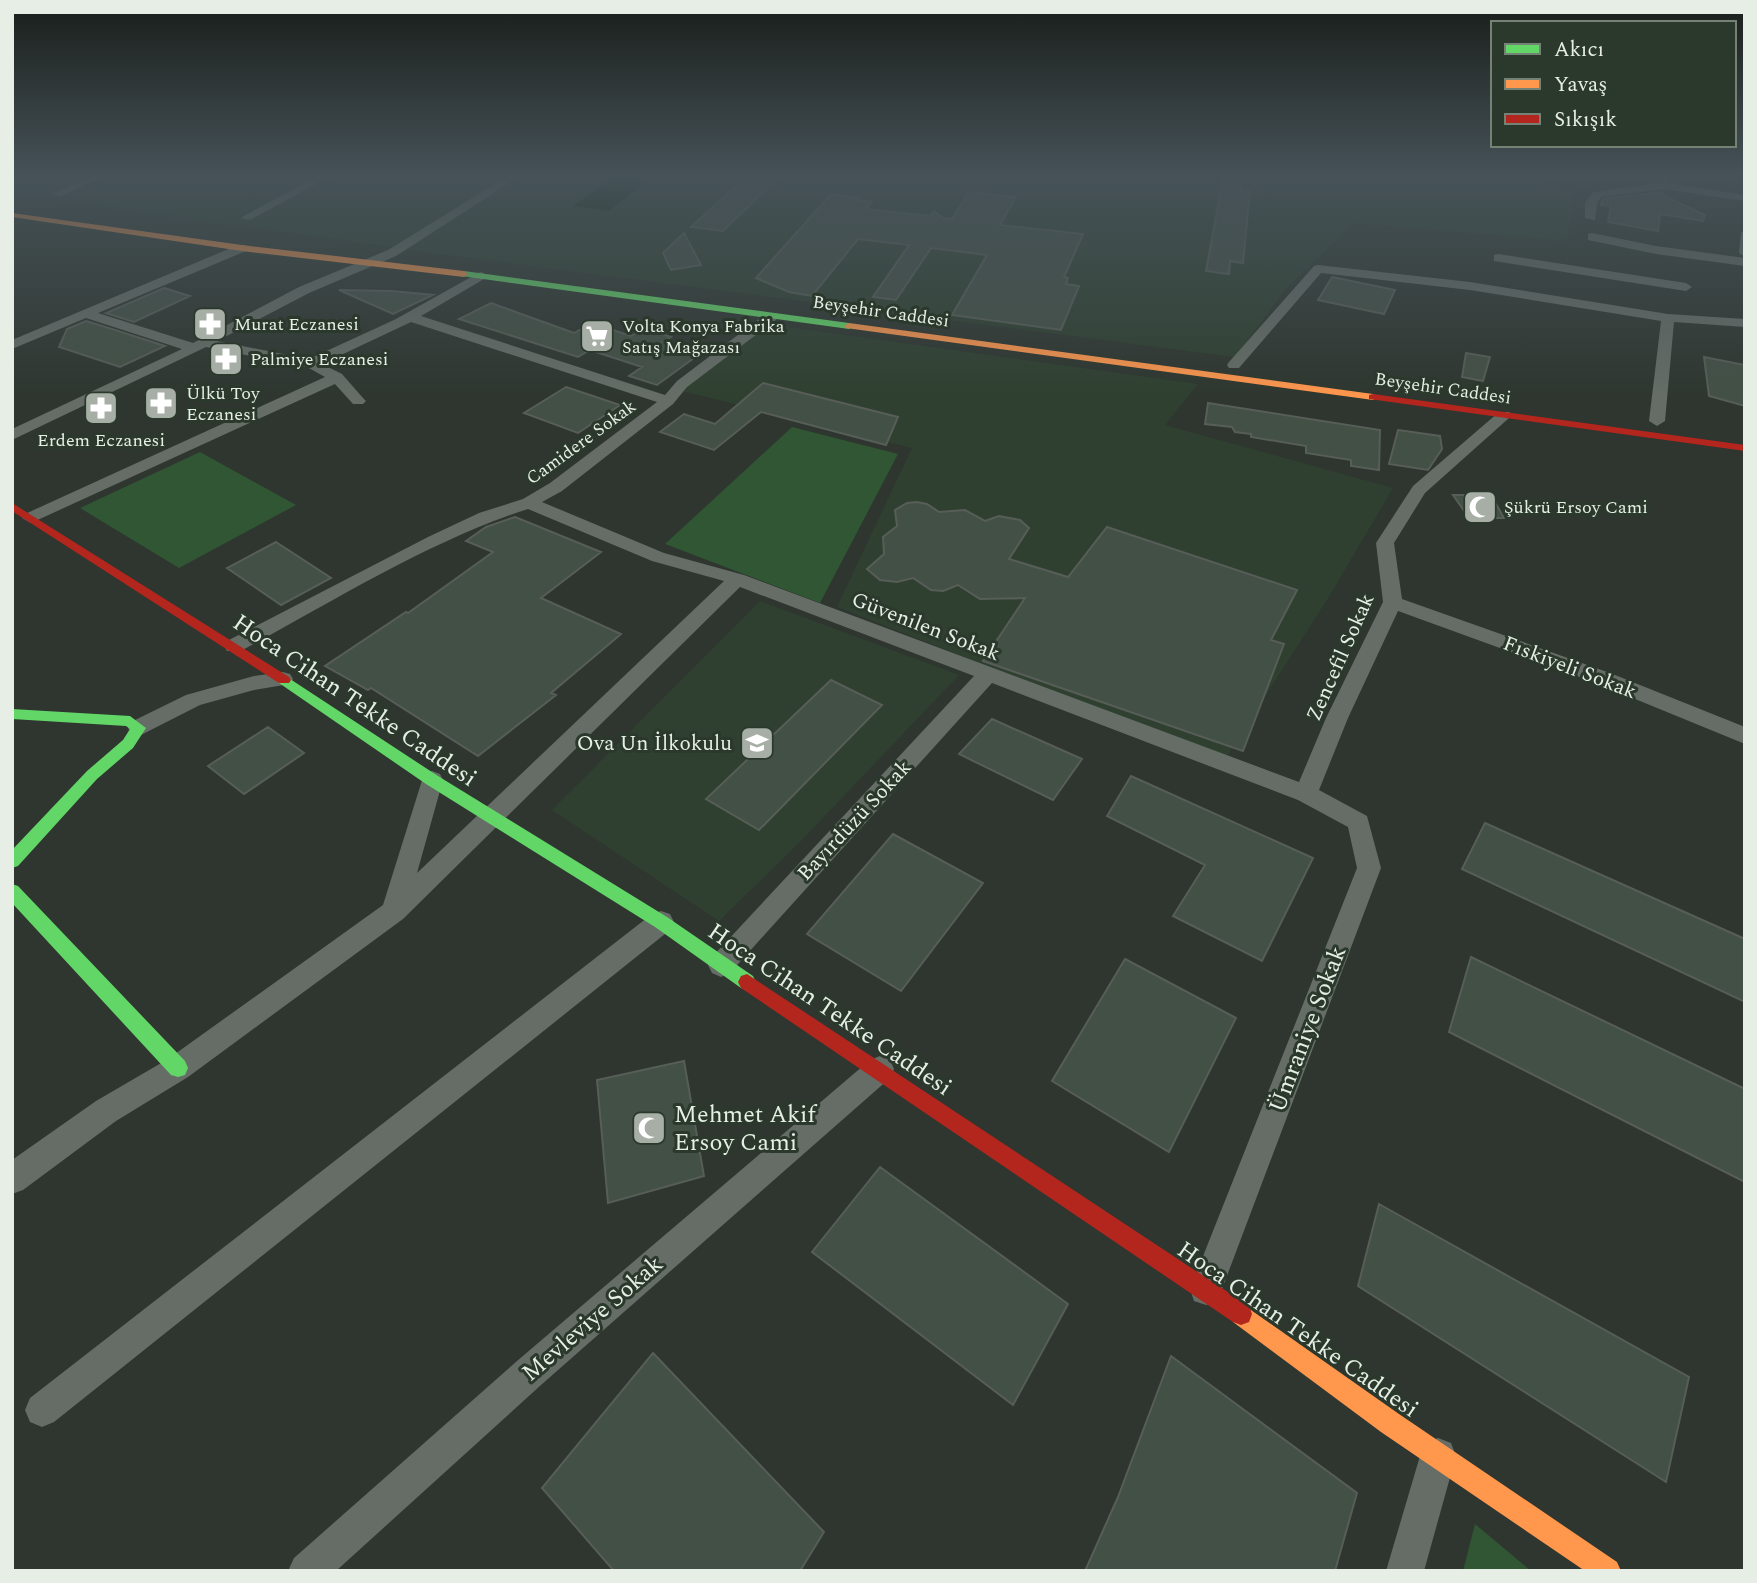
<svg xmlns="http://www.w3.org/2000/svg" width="1757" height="1583" viewBox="0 0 1757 1583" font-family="Spectral,serif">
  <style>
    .built { fill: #2f4030 }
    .green { fill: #315634 }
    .water { fill: #042408 }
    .building { fill: #435045; stroke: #575d57; stroke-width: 2 }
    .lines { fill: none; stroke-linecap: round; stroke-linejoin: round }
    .street { fill: #656d66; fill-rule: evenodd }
    .fast { fill: #63d668; fill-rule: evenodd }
    .slow { fill: #ff974d; fill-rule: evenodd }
    .jam { fill: #b3261e; fill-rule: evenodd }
    .labels { text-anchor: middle; stroke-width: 6; stroke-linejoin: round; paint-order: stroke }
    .far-street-label { font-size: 18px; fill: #e6eee6; stroke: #2b392c }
    .far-poi-label { font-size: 18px; fill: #e6eee6; stroke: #2b392c; text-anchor: start }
    .street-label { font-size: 21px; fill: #e6eee6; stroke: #2b392c }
    .poi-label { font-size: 21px; fill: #e6eee6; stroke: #2b392c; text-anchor: end }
    .near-street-label { font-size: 24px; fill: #e6eee6; stroke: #2b392c }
    .near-poi-label { font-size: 24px; fill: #e6eee6; stroke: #2b392c; text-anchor: start }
  </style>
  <rect width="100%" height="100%" fill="#2e362f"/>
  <path class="built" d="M12,176H1547L1543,185L1574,190L1567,241L1353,223L1285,290L1235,357L439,254L12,193Z
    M766,324L1198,384L1165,425L1393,488L1330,595L1225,759L837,607L912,448L670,388Z
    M760,601L959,675L800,842L719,921L552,810Z"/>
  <path class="green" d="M792,427L898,454L820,603L665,544Z
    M200,452L296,505L179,568L80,508Z
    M1475,1524L1531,1571H1463Z"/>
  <path class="water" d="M612,178L646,181L609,211L573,206Z"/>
  <path class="building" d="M747,176H780L723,231L691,227Z
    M1223,179L1242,181L1241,190L1250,191L1243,263L1230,261L1229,274L1206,271Z
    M969,192L1016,197L1000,225L1083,234L1064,277L1068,278L1066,284L1079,286L1061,330L952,315L987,255L931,248L896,300L873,297L909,245L858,239L812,296L789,292L756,278L831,194L860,198L857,200L872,202L866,209L930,216L934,211L943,218L952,219Z
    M1663,192L1662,195L1705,215L1703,221L1660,214L1658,231L1608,222L1611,206L1601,205L1603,199Z
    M684,233L701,265L671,270L663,253Z
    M1332,277L1395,290L1384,314L1318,300Z
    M164,288L190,296L134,322L106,313Z
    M339,290L392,291L433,295L393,314Z
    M491,303L574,333L592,323L631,336L644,328L671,337L663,342L701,353L657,385L629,376L642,367L590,350L578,357L459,319Z
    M86,321L115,330L165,346L120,367L59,347L67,329Z
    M1466,353L1490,357L1483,381L1462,377Z
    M1704,357L1745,365V406L1709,396Z
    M763,383L898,417L886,445L761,412L714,450L660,432L684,414L715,424Z
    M566,387L620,405L578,433L524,413Z
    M1208,403L1380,430L1379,470L1351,466V460L1306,453V446L1251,437V434L1235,432L1232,427L1205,424Z
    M1398,430L1440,436L1442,449L1428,470L1389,464Z
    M1453,495H1491L1504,518H1469Z
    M917,502L927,504L939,512L965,510L985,521L999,516L1020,520L1029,528L1009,559L1068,577L1107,527L1297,590L1271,640L1284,644L1243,751L983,661L1025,598L980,599L958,585L943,591L931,590L913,578L897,582L880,580L867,569L884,554L883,537L897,526L895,510L907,503Z
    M515,517L601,552L541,598L621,634L551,693L556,695L478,756L371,688L368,690L325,666L406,612L408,613L493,552L466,541L486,527Z
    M276,542L331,578L281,605L227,568Z
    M831,680L882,705L759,830L706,799Z
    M992,719L1082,759L1053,800L959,754Z
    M268,727L304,753L244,794L208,766Z
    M1131,776L1313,858L1262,961L1173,916L1205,865L1107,816Z
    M1485,823L1745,939V1002L1462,869Z
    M893,834L983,883L901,991L807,934Z
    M1471,957L1745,1089V1182L1449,1032Z
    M1125,959L1236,1018L1169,1152L1052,1081Z
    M684,1061L704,1176L608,1203L597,1080Z
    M880,1167L1068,1304L1013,1405L812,1252Z
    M1379,1204L1689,1377L1666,1482L1358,1286Z
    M653,1353L824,1532L800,1571H614L542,1488Z
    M1171,1356L1357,1493L1335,1571H1085L1118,1497Z"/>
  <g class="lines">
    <path class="street" d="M91,176H104L61,196L52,194Z
      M318,176H331L250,220L240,218Z
      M508,176H520L396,256L309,293L217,341L309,359L396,319L480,272L484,273V279L421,316L665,395L677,381L767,313H777V319L687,387L673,404L562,491L542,502L664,553L744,575L1299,782L1326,718L1383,602L1376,543L1413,486L1499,412H1509L1512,415L1509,418L1425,493L1394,543L1402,599L1610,673L1745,727V744L1596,683L1398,611L1348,718L1319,790L1367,816L1381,868L1222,1289L1218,1301L1206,1305L1194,1301L1190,1289L1357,868L1348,827L1298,800L992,683L730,973L721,977L712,973L708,965L712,957L974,676L740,587L403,919L188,1077L116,1121L23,1190L12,1194V1160L96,1101L168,1059L383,905L424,774L432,771L440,774L443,780L417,873L724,581L652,561L528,509C431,540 332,602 241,651H227L224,646L227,641L428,537L479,513L523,499L550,483L657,402L411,322L322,364L342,374L363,398L366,401L363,404H353L335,384L31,523L22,518L25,514L325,377L307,367L206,347L12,440V429L182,349L86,318L12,349V340L238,245H246V251L98,313L193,343L299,287L388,250Z
      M1656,176H1666L1669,183L1745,195V201L1664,189L1601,197L1597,203L1595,220L1585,218V203L1593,192L1658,183Z
      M1741,232H1745V257L1739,253Z
      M1592,233L1656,246L1745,258V266L1656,254L1588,240V234Z
      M1498,254L1686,283L1692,287L1686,291L1494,261V255Z
      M1318,265L1470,282L1668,314L1745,319V327L1674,322L1665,421L1657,426L1649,421L1661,321L1470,290L1321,273L1239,368H1229L1227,365L1229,362L1314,266Z
      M283,672L290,674L293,679L290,684L254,690L200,705L139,736L131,734L128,728L131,722L186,695L254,676Z
      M661,911L670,914L674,922L670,930L54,1422L42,1427L30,1422L25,1410L30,1398L652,914Z
      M880,1056L890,1060L894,1069L890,1078L541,1385L336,1571H288L294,1558L517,1361L870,1060Z
      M1438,1438L1451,1443L1456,1456L1424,1571H1386L1420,1456L1425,1443Z"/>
    <path class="fast" d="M464,271L849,323L854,326L849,329L461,276V272Z
      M284,675L438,776L667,917L753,976L756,982L753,988L747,990L741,988L655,927L426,784L279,683L277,680L279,677Z
      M12,709L130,716L146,728L133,748L97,779L18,866L12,868V850L87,771L123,740L130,729L126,726L12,719Z
      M12,884L18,886L185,1061L188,1068L185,1075L178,1077L171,1075L12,903Z"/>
    <path class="slow" d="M12,213L242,245L464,271L468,274L464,277L242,251L12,217Z
      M849,323L1373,394L1378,397L1373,400L846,328L844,326Z
      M1241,1303L1399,1414L1617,1562L1621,1571H1585L1381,1432L1233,1322L1230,1314L1233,1306Z"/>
    <path class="jam" d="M1373,394L1745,445V451L1369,399V395Z
      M12,503L289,677L291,680L289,683H279L12,511Z
      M747,974L1249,1306L1252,1314L1249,1322L1241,1325L1233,1322L741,988L738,982L741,976Z"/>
  </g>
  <linearGradient id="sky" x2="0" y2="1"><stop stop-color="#191e1a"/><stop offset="0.44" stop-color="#465258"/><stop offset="1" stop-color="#465258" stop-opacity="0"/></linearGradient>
  <rect width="1757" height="397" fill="url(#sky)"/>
  <defs>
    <g id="pharmacy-square" transform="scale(1.75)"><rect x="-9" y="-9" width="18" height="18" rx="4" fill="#a6aea6" stroke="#2b392c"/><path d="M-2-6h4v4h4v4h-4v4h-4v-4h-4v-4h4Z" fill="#fff"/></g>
    <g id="supermarket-square" transform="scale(1.75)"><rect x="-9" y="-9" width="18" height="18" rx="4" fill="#a6aea6" stroke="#2b392c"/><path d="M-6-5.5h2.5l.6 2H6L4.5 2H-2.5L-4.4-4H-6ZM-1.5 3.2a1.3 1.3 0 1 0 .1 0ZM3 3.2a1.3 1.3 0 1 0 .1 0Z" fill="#fff"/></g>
    <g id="mosque-square" transform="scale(1.75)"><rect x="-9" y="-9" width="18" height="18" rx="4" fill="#a6aea6" stroke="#2b392c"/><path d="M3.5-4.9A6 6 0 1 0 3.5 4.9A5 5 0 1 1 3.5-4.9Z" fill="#fff"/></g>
    <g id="school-square" transform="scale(1.75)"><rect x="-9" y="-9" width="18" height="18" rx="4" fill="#a6aea6" stroke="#2b392c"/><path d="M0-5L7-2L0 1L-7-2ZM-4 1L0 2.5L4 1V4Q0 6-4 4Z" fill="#fff"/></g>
  </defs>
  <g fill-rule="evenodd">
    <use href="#pharmacy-square" x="210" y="324"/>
    <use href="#supermarket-square" x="597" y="336"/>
    <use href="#pharmacy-square" x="226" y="359"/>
    <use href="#pharmacy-square" x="161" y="403"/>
    <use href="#pharmacy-square" x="101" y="408"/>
    <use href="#mosque-square" x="1480" y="507"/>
    <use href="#school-square" x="757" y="743"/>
    <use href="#mosque-square" x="649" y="1128"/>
  </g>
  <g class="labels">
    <g class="far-street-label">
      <text transform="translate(881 311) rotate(8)" y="6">Beyşehir Caddesi</text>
      <text transform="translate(1443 388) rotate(8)" y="6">Beyşehir Caddesi</text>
      <text transform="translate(581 442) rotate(-36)" y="6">Camidere Sokak</text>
    </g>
    <g class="far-poi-label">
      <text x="234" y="330">Murat Eczanesi</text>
      <text x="622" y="332">Volta Konya Fabrika<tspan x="622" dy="21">Satış Mağazası</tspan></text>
      <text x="250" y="365">Palmiye Eczanesi</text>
      <text x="186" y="399">Ülkü Toy<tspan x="186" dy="21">Eczanesi</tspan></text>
      <text x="101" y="446" text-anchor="middle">Erdem Eczanesi</text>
      <text x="1504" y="513">Şükrü Ersoy Cami</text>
    </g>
    <g class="street-label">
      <text transform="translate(926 626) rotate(21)" y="7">Güvenilen Sokak</text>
      <text transform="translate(1340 657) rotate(-66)" y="7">Zencefil Sokak</text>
      <text transform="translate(1570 667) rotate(21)" y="7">Fıskiyeli Sokak</text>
      <text transform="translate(854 820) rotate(-47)" y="7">Bayırdüzü Sokak</text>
    </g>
    <g class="poi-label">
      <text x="732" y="750">Ova Un İlkokulu</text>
    </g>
    <g class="near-street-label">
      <text transform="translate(355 700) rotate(34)" y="8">Hoca Cihan Tekke Caddesi</text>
      <text transform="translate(830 1009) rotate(34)" y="8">Hoca Cihan Tekke Caddesi</text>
      <text transform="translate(1307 1029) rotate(-69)" y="8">Ümraniye Sokak</text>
      <text transform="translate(592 1318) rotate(-41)" y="8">Mevleviye Sokak</text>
      <text transform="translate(1298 1329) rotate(35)" y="8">Hoca Cihan Tekke Caddesi</text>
    </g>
    <g class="near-poi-label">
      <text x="674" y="1122">Mehmet Akif<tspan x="674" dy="28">Ersoy Cami</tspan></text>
    </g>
  </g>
  <rect width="1757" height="1583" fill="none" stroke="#e6eee6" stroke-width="28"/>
  <rect x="1491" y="21" width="245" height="126" fill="#2b392c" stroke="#768176" stroke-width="2"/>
  <rect x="1505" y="44" width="35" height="10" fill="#63d668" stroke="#768176" stroke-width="2"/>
  <text x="1554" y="56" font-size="21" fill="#e6eee6">Akıcı</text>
  <rect x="1505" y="79" width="35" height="10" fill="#ff974d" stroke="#768176" stroke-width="2"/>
  <text x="1554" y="91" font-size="21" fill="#e6eee6">Yavaş</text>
  <rect x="1505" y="114" width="35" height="10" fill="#b3261e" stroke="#768176" stroke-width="2"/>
  <text x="1554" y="126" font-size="21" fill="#e6eee6">Sıkışık</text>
</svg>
